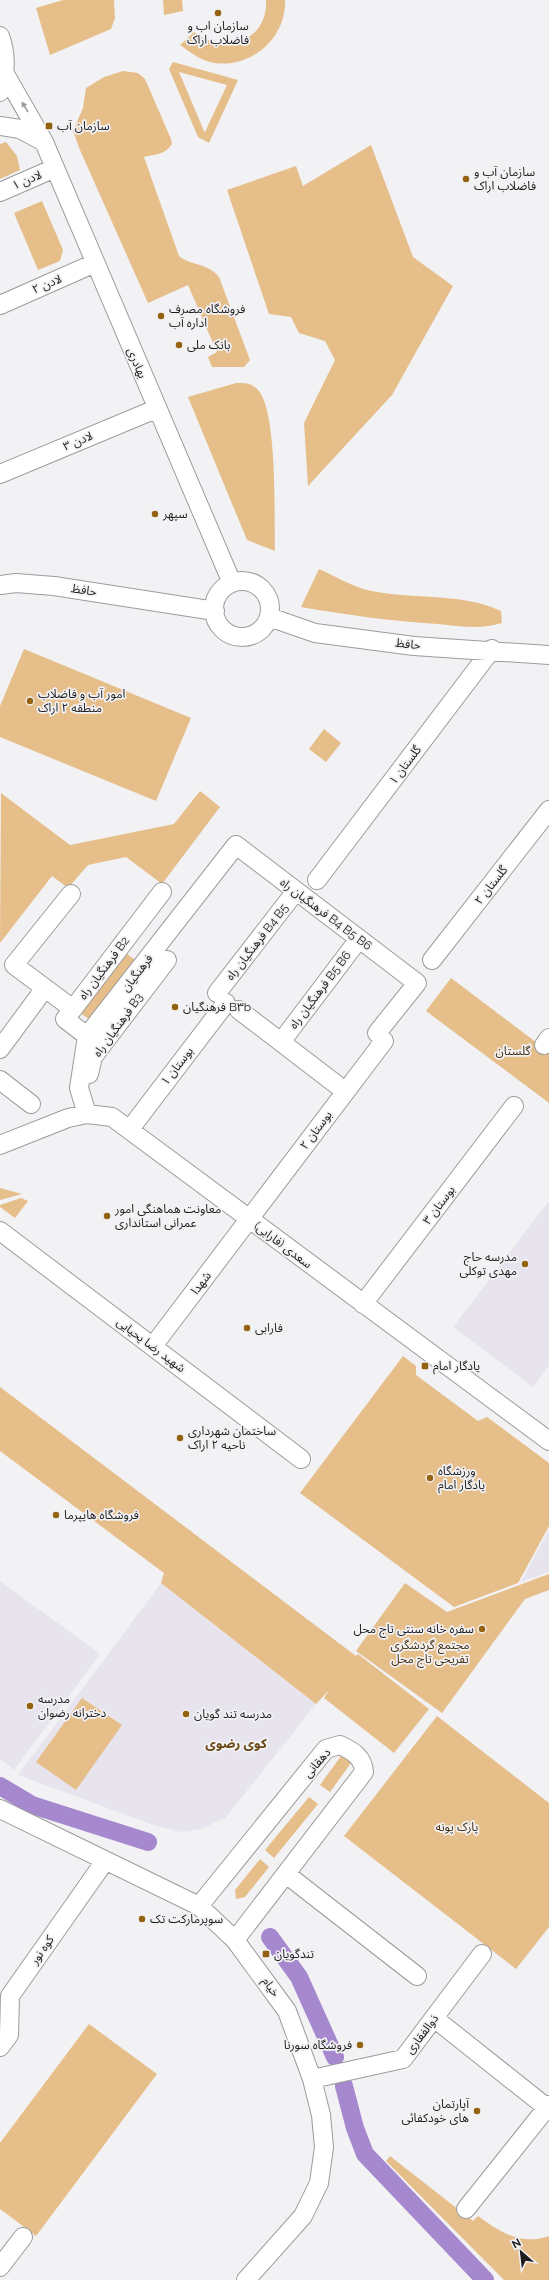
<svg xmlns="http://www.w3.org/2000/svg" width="549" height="2280" viewBox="0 0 549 2280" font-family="Raleway,'Noto Sans Arabic',sans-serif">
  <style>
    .built { fill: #e8e4ee }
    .green { fill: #e6be8a; fill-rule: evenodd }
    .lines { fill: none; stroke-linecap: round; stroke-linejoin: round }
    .canal { stroke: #a688cf; stroke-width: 18 }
    .minor-casing { stroke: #9c9b9e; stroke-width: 20 }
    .minor { stroke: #fff; stroke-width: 18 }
    .oneway { fill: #9a999a }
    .poi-dot { fill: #936211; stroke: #f2f1f4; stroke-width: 1.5 }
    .labels { text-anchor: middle; stroke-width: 3.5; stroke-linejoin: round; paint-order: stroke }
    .poi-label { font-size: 12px; fill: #1e1d1e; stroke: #f2f1f4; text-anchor: start }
    .street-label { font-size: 12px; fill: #1e1d1e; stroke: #f2f1f4 }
    .park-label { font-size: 12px; fill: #453011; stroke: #f2f1f4 }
    .neighbourhood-label { font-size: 13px; font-weight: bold; fill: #6c4a17; stroke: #f2f1f4 }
  </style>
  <rect width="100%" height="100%" fill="#f2f1f4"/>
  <path class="built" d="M549,1201V1366L533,1387L453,1327Z
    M549,1530V1572L521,1582Z
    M0,1581L100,1654L14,1770L0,1759Z
    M161,1583L316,1704L225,1818L201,1829L181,1832L156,1826L18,1775Z"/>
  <path class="green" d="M63,0H114L115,18L111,29L50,55L36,8Z
    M163,0H182L183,11L164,15Z
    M266,0H285C287,39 248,71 210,62C199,59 190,52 180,45L194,32C224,55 268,42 266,0Z
    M173,62L238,80L209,143L198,137L169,69ZM179,72L227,85L205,132L204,131Z
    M123,71L138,73L145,79L171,139L172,144C165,155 155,154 144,157L179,256C193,267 207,262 219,277L250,360L244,367H212L208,357L217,352L188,285L148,303L80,150L73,131L83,108L86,88L104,77Z
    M6,142L17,156L20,170L0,179V144Z
    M371,145L413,257L453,286L392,395L308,486L304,423L335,360L325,341L299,333L291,317L269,314L227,190L296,166L303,186Z
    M42,201L63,250L60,261L38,270L14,213Z
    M236,383C245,383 252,383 258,390C278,411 274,520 275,551L247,540L188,397Z
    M319,569C335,576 354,588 372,591C415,600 460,592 501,611L502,623C480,630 460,626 438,624C392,621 346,615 301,607Z
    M24,649L191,718L156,801L0,737V706Z
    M324,729L341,743L326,762L309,749Z
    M200,791L220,807L162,884L126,857L88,865L68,888L52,876L0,943L1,793L70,845L174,824Z
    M126,953L135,960L89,1019L80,1013Z
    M451,978L549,1052V1103L426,1011Z
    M0,1188L22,1194L0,1200Z
    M21,1198L28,1201L15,1218L0,1207V1205Z
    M403,1356L416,1366V1375L478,1421L487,1417L549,1463V1526L518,1583L454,1607L300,1493Z
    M0,1387L356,1656L358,1654L429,1709L394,1753L324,1698L329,1690L316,1704L161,1583L164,1573L0,1451Z
    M549,1574V1590L525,1599L442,1713L356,1651L405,1583L447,1612Z
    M82,1698L122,1725L76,1790L36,1762Z
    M437,1716L549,1803V1927L516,1969L344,1836Z
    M341,1756L347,1757L351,1763L330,1792L320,1785Z
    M309,1797L318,1804L274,1858L265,1850Z
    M260,1859L269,1867L245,1897L236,1899L235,1890Z
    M89,2024L157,2074L36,2236L15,2220L16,2218L15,2220L0,2209V2143Z
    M390,2156L473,2221L478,2216C500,2232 521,2246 549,2236V2280H504L386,2161Z"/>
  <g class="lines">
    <path class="canal" d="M0,1786L32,1805L148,1842
      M270,1937L299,1977L335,2057
      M344,2086L355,2128L365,2154L485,2280"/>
    <g class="minor-casing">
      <path id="minor" d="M0,36C7,55 6,73 0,92
        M5,74L44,142L232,583
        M0,126L20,129L44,142
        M0,192L55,168
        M0,305L95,263
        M0,474L156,409
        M214 609a28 28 0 1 1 56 0a28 28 0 1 1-56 0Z
        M0,585L16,583L54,586L215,611
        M269,617L315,633L414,646L549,655
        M317,880L492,649
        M71,894L14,965L73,1009L162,892
        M432,960L549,810
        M217,993L296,891
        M73,1009L65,1019L87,1036
        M239,1010L337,1085
        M281,1042L359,939
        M544,1045L549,1038
        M0,1049L45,988
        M89,1074L93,1057L167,960
        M0,1080L31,1104
        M87,1114L79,1088L87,1036L236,845L417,983L377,1033
        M130,1129L226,1003
        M0,1145L68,1118L87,1114L112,1117L549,1441
        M0,1231L301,1459
        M363,1304L514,1106
        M153,1346L384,1041
        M0,1809L199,1906L235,1940L287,2011L312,2079L321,2115L324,2147L319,2183L303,2216L246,2280
        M286,1874L417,1976
        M199,1906L326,1749L340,1745C353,1751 363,1757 364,1772L235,1940
        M434,2018L546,2107
        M0,2047L9,2035L10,1996L105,1861
        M312,2079L403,2059L482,1954
        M466,2209L549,2105
        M0,2267L23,2237"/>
    </g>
    <use href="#minor" class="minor"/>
  </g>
  <defs><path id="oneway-solid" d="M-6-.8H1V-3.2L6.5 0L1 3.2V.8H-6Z"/></defs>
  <use class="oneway" href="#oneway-solid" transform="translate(25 107) rotate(-121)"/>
  <g class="poi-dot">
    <circle cx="218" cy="13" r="4"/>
    <rect x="45" y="122" width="8" height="8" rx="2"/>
    <circle cx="466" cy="179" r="4"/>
    <circle cx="161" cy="316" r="4"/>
    <circle cx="179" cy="345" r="4"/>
    <circle cx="155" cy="514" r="4"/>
    <circle cx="30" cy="701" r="4"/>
    <circle cx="175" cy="1007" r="4"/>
    <circle cx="107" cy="1216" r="4"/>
    <circle cx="525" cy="1264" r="4"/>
    <circle cx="247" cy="1328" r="4"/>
    <rect x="421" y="1362" width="8" height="8" rx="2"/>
    <circle cx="180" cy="1438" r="4"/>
    <circle cx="430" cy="1478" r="4"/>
    <circle cx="56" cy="1515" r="4"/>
    <circle cx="482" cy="1629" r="4"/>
    <circle cx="30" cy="1706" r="4"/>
    <circle cx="186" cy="1714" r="4"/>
    <circle cx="142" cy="1919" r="4"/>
    <rect x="262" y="1950" width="8" height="8" rx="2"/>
    <circle cx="360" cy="2045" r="4"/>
    <circle cx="477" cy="2111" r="4"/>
  </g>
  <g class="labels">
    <g class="poi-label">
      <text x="218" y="30" text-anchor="middle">سازمان اب و<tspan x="218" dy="14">فاضلاب اراک</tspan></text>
      <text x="57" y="130">سازمان آب</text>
      <text x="474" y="176">سازمان آب و<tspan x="474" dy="14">فاضلاب اراک</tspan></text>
      <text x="169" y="313">فروشگاه مصرف<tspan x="169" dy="14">اداره آب</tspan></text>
      <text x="187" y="349">بانک ملی</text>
      <text x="163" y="518">سپهر</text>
      <text x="38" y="698">امور آب و فاضلاب<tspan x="38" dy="14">منطقه ۲ اراک</tspan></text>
      <text x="183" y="1011">فرهنگیان B۳b</text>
      <text x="115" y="1213">معاونت هماهنگی امور<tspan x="115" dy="14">عمرانی استانداری</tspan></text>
      <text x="517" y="1261" text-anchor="end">مدرسه حاج<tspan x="517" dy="14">مهدی توکلی</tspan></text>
      <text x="255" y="1332">فارابی</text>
      <text x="433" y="1370">یادگار امام</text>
      <text x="188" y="1435">ساختمان شهرداری<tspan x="188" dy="14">ناحیه ۲ اراک</tspan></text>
      <text x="438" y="1475">ورزشگاه<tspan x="438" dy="14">یادگار امام</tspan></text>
      <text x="64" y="1519">فروشگاه هایپرما</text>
      <text x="474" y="1633" text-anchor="end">سفره خانه سنتی تاج محل</text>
      <text x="38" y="1703">مدرسه<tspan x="38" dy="14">دخترانه رضوان</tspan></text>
      <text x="194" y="1718">مدرسه تند گویان</text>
      <text x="150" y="1923">سوپرمارکت تک</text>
      <text x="274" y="1958">تندگویان</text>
      <text x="352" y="2049" text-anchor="end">فروشگاه سورنا</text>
      <text x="469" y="2108" text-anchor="end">آپارتمان<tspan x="469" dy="14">های خودکفائی</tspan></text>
    </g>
    <g class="street-label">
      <text transform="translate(27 180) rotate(-23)" y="4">لادن ۱</text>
      <text transform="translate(47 284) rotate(-23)" y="4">لادن ۲</text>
      <text transform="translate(137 363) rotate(67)" y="4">بهادری</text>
      <text transform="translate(78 441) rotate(-23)" y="4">لادن ۳</text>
      <text transform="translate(84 590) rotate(9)" y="4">حافظ</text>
      <text transform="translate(408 644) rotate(6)" y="4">حافظ</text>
      <text transform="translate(405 765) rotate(-53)" y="4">گلستان ۱</text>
      <text transform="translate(491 885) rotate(-52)" y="4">گلستان ۲</text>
      <text transform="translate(326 914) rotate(37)" y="4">فرهنگیان راه B4 B5 B6</text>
      <text transform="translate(257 942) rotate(-52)" y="4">فرهنگیان راه B4 B5</text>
      <text transform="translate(104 968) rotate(-53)" y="4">فرهنگیان راه B2</text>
      <text transform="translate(137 973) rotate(-52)" y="4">فرهنگیان</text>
      <text transform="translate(320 990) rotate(-53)" y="4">فرهنگیان راه B5 B6</text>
      <text transform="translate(118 1025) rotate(-54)" y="4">فرهنگیان راه B3</text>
      <text transform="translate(177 1066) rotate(-52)" y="4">بوستان ۱</text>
      <text transform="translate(316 1130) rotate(-53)" y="4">بوستان ۲</text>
      <text transform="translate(439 1205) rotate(-53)" y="4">بوستان ۳</text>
      <text transform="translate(283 1245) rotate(37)" y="4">سعدی (فارابی)</text>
      <text transform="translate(201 1283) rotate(-53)" y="4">شهدا</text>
      <text transform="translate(151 1345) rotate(37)" y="4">شهید رضا یحیایی</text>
      <text transform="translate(317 1763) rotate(-49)" y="4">دهقانی</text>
      <text transform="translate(42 1950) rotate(-55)" y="4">کوه نور</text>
      <text transform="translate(271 1987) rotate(55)" y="4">خیام</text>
      <text transform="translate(422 2034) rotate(-53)" y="4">ذوالفقاری</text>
    </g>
    <g class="park-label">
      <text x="513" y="1055">گلستان</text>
      <text x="430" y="1649">مجتمع گردشگری<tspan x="430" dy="14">تفریحی تاج محل</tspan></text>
      <text x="457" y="1831">پارک پونه</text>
    </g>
    <g class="neighbourhood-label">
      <text x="236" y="1748">کوی رضوی</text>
    </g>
  </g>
  <g transform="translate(521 2252) rotate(332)" stroke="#f2f1f4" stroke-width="3" paint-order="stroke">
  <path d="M0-3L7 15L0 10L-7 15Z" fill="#1e1d1e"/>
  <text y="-6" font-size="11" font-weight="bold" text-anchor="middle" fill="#1e1d1e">N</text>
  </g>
</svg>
